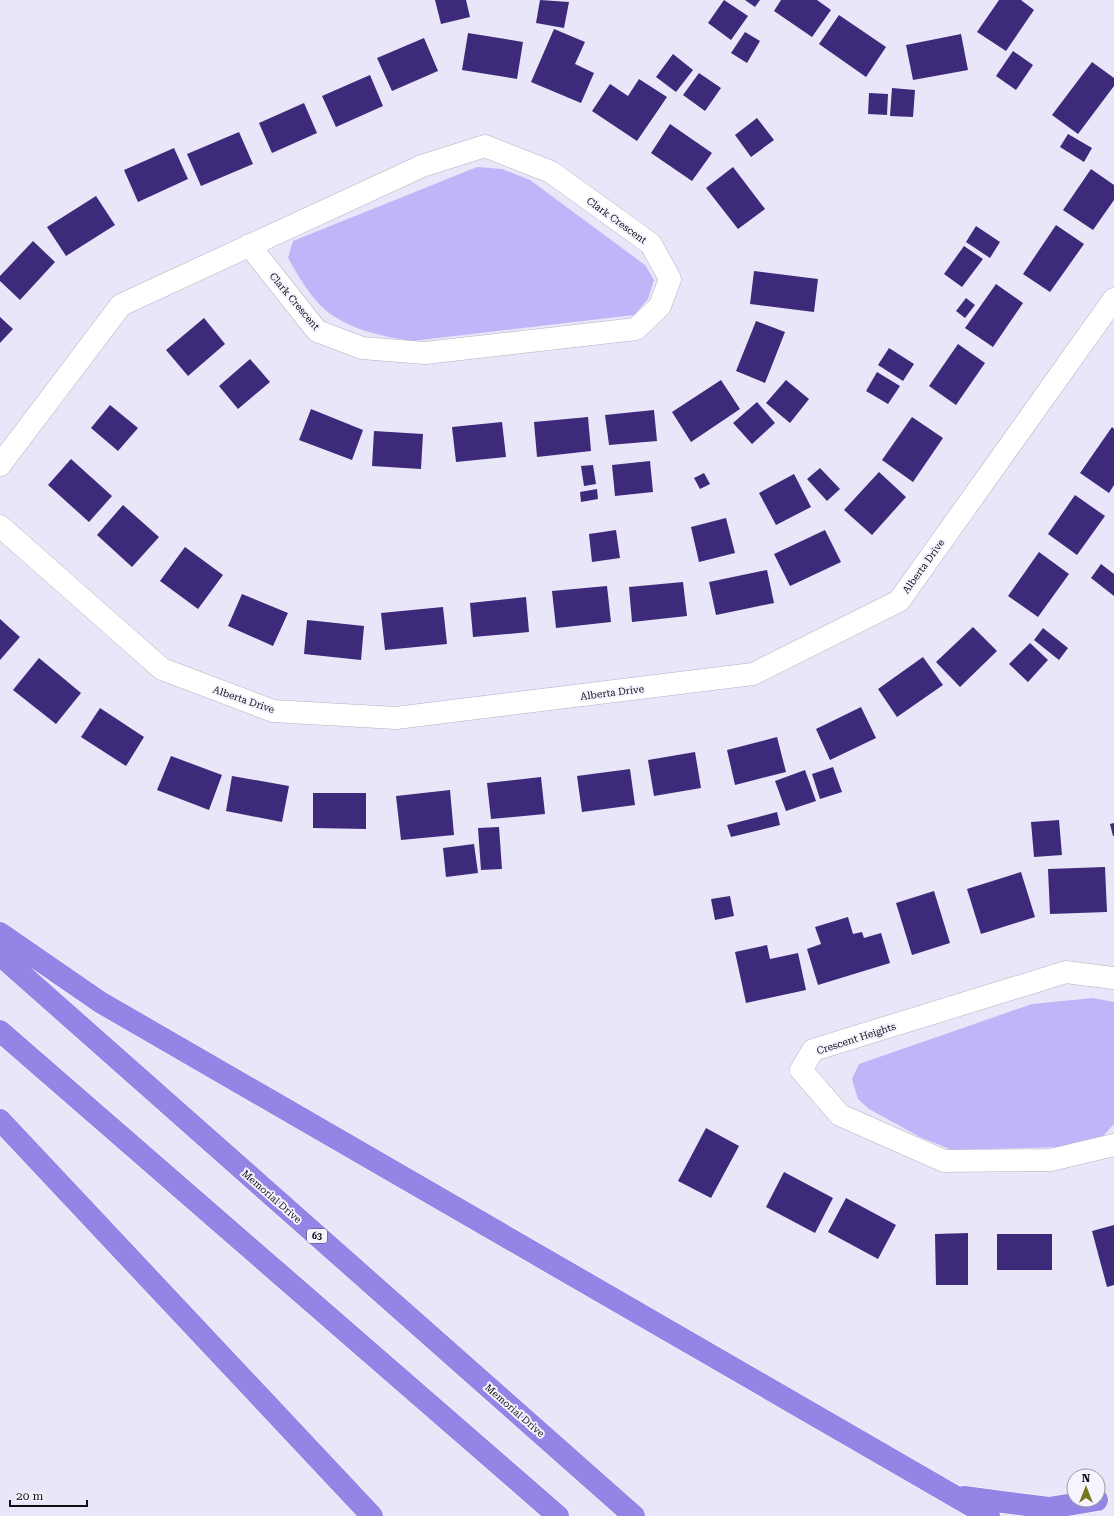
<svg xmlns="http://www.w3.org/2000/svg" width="1114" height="1516" viewBox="0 0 1114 1516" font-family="'Roboto Serif',serif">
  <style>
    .green { fill: #beb6f9 }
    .building { fill: #3e2a7a }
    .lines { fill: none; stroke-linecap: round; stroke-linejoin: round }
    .minor-casing { stroke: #b3b2c2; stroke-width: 23 }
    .highway-casing { stroke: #fff; stroke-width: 23 }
    .minor { stroke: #fff; stroke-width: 22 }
    .highway { stroke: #9484e5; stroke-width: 22 }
    .labels { text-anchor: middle; stroke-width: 4; stroke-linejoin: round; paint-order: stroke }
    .shield { fill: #f5f4ff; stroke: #55545c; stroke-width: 1 }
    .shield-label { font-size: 9px; font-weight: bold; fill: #111016 }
    .street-label { font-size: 10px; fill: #111016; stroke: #f5f4ff }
  </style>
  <rect width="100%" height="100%" fill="#e8e6f8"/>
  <path class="green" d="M477,167L502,169L530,180L645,265L654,280L648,299L634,315L412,341C380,336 345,329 321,306C308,293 297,274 288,258L293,241Z
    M1093,998L1114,1002V1124L1103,1136L1063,1147L952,1150L920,1137L869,1109L858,1099L852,1079L859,1064L1032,1004Z"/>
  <path class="building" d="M435,0H466L470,17L441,24Z
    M540,0L569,2L564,28L536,23Z
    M724,0L748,16L731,40L708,23Z
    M745,0H760L755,7Z
    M781,0H817L831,10L812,37L774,11Z
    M999,0H1021L1034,10L1006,51L977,32Z
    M839,15L886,47L866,77L819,44Z
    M554,29L585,42L575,64L594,73L581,103L531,82Z
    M745,32L760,41L747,63L731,53Z
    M468,33L523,42L517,79L462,70Z
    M961,34L968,70L913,80L906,45Z
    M424,38L438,71L392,91L377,58Z
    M1013,51L1033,65L1016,90L996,76Z
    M673,54L693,70L676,92L656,77Z
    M1092,62L1114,78V86L1078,134L1052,115Z
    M699,73L721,88L705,111L683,95Z
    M370,75L383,106L336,127L322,96Z
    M639,79L667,97L637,141L592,111L610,84L628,96Z
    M892,88L915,90L913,117L890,116Z
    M869,93L888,94L887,115L868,114Z
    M304,103L317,133L272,153L259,123Z
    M757,118L774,140L751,157L735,135Z
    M670,124L712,153L692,181L651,153Z
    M239,132L253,164L201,186L187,154Z
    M1068,134L1092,148L1084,162L1060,147Z
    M174,148L188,179L138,202L124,170Z
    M733,167L765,209L738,229L706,188Z
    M1091,169L1114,185V200L1093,230L1063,210Z
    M96,196L115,225L66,256L47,227Z
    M1056,225L1084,244L1050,292L1023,274Z
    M976,226L1000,242L990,258L966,242Z
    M33,241L55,262L20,300L0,281V276Z
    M964,246L983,259L962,287L944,274Z
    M754,271L818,279L814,312L750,304Z
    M996,284L1023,303L993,347L965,328Z
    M966,298L975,305L965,318L956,311Z
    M0,317L13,329L0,343Z
    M204,318L225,344L188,376L166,350Z
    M756,321L785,332L765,383L736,371Z
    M958,344L985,363L956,405L929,386Z
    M889,348L914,364L903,381L878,365Z
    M250,359L270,382L238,409L219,386Z
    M877,372L900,386L888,404L866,391Z
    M721,380L740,409L691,442L672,412Z
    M786,380L809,399L790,423L766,403Z
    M757,402L775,423L752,444L733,423Z
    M110,405L138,428L118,451L91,428Z
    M311,409L363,430L352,460L299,440Z
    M654,410L657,441L609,445L605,415Z
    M588,417L591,451L537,457L534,422Z
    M912,417L943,438L913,482L882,460Z
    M502,422L506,457L456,462L452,427Z
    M1112,427L1114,429V485L1109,493L1080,473Z
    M374,431L423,434L421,469L372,466Z
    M71,459L112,496L89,522L48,485Z
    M650,461L653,492L615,496L612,465Z
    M593,465L596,484L584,486L581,466Z
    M820,468L840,489L827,501L807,479Z
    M879,472L906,497L872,535L844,510Z
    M704,473L710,484L700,489L694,478Z
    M794,474L811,507L776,525L759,493Z
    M597,489L598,499L581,502L580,492Z
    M1075,495L1105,516L1077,555L1048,534Z
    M123,505L159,537L132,567L97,535Z
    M726,518L735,553L699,562L691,527Z
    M616,530L620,558L592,562L589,534Z
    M825,530L841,562L790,586L774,554Z
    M185,547L223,575L198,609L160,581Z
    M1039,552L1069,574L1038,617L1008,596Z
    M1101,564L1114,574V596L1091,578Z
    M767,570L774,603L716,615L709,582Z
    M683,582L687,616L632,622L629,587Z
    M607,586L611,622L556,628L552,591Z
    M242,594L288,613L273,646L228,626Z
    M526,597L529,632L473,637L470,603Z
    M443,607L447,644L385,650L381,613Z
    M0,619L20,637L0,660Z
    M307,620L364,626L361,660L304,654Z
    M973,627L997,651L960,687L936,662Z
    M1043,628L1068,648L1059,660L1034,640Z
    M1030,643L1048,660L1028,682L1009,664Z
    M923,657L943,685L897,717L878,689Z
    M39,658L81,693L56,724L13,690Z
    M861,707L876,738L830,760L816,729Z
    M100,708L144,737L126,766L81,737Z
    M777,737L786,772L735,785L727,750Z
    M695,752L701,788L654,796L648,760Z
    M171,756L222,775L209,810L157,790Z
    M833,767L842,792L820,799L812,774Z
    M630,769L635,805L582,812L577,776Z
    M805,770L816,801L786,811L775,781Z
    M232,776L289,786L282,822L226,811Z
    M541,777L545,814L491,819L487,783Z
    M450,790L454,835L401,840L396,796Z
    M313,793H366V829L313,828Z
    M777,812L780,825L731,837L727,825Z
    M1059,820L1062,855L1034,857L1031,822Z
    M1114,823V836H1113L1110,824Z
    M499,827L502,869L481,870L478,828Z
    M474,844L478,873L446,877L443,848Z
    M1105,867L1107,912L1050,914L1048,869Z
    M1021,872L1035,917L981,934L967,889Z
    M934,891L950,943L912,955L896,903Z
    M730,896L734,916L715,920L711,899Z
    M848,917L853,934L862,932L864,938L881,933L890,963L818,985L807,949L821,944L815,927Z
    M767,945L770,959L798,953L806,990L746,1003L735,952Z
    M706,1128L739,1146L711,1198L678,1181Z
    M784,1172L833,1198L815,1233L766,1207Z
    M846,1198L896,1225L878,1259L828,1232Z
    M1114,1225V1285L1107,1287L1092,1231Z
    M968,1233V1285H936L935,1234Z
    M997,1234H1052V1270H997Z"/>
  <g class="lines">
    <g class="minor-casing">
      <path id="minor" d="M0,465L121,305L422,166L485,146L551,172L651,244L670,279L660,306L636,329L425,353L362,348L317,331L249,245
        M0,526L162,669L273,711L396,718L753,674L899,601L1114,299
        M1114,978L1066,972L813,1050L801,1070L840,1115L944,1161L1051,1160L1114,1145"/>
    </g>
    <g class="highway-casing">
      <path id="highway" d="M0,933L100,1002L989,1516
        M0,955L634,1516
        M0,1031L558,1516
        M0,1120L372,1516
        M964,1497L1049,1508L1097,1500"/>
    </g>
    <use href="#minor" class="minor"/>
    <use href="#highway" class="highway"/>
  </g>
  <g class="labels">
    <rect class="shield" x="307" y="1229" width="20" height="14" rx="3"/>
    <g class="shield-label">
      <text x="317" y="1239">63</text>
    </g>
    <g class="street-label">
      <text transform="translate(617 220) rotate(36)" y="4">Clark Crescent</text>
      <text transform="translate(295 301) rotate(50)" y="4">Clark Crescent</text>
      <text transform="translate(923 566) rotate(-54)" y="4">Alberta Drive</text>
      <text transform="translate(612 692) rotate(-7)" y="4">Alberta Drive</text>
      <text transform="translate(244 699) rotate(19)" y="4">Alberta Drive</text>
      <text transform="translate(856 1038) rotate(-18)" y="4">Crescent Heights</text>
      <text transform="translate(272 1196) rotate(41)" y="4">Memorial Drive</text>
      <text transform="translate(515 1410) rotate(41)" y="4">Memorial Drive</text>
    </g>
  </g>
  <g transform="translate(1086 1488)"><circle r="19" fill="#f5f4ff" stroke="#9a99a2"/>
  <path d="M0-3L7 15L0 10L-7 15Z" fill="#77771e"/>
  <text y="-6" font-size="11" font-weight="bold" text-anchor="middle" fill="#111016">N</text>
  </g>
  <path d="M10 1500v6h77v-6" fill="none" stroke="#111016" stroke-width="2"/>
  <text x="16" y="1500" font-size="12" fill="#111016" stroke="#f5f4ff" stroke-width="3" paint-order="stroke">20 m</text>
</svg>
